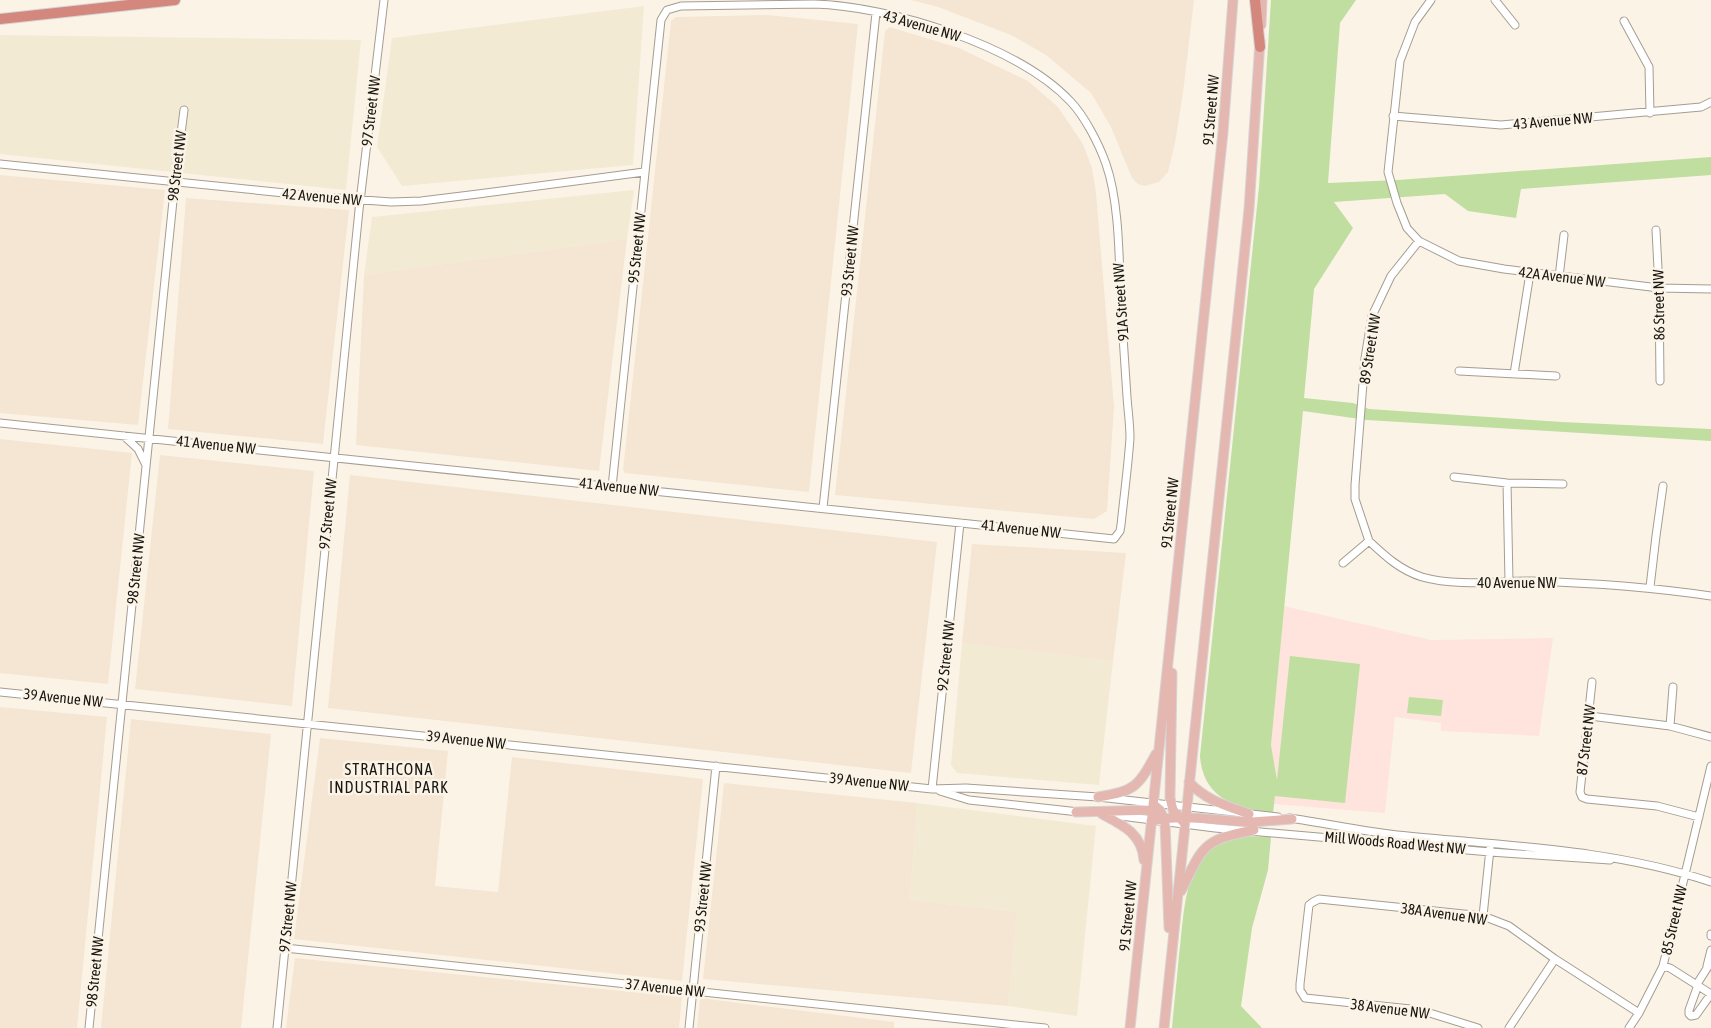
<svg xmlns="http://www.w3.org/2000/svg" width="1711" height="1028" viewBox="0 0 1711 1028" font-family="'Asap Condensed',sans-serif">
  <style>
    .commercial { fill: #f3ead4 }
    .built { fill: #f4e6d3 }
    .education { fill: #fee4dd }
    .green { fill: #bfdea0 }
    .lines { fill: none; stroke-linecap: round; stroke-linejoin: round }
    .minor-casing { stroke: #a59d91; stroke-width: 9 }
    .major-casing { stroke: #d6d5d4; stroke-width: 11 }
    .highway-casing { stroke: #d6d5d4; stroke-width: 12 }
    .minor { stroke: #fff; stroke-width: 7 }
    .major { stroke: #e5b7b1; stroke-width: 9 }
    .highway { stroke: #d3877d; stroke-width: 10 }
    .labels { text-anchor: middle; stroke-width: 5; stroke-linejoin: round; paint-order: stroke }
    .street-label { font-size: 15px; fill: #191712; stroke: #fcf3e7 }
    .neighbourhood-label { font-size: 16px; letter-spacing: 1px; fill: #191712; stroke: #fcf3e7 }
  </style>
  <rect width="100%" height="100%" fill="#fcf3e7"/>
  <path class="commercial" d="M644,6L633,165L402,186L377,147L392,38Z
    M0,35L361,40L346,190L0,154Z
    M634,190L627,239L364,275L372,217Z
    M962,643L1113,661L1099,785L957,773L951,765Z
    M917,803L1096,826L1077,1016L1008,1006L1017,912L910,900Z"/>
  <path class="built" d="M911,0H1194L1183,93L1175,143L1168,172L1159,182L1145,186L1138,184L1132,178L1111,127L1091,93L1046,55L1011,35L938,7Z
    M768,15L858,24L809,492L625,473L623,470L671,21L676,17Z
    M890,27L959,48L1028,81L1058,107L1083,144L1092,168L1096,193L1114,407L1107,511L1094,519L835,495L885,31Z
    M0,175L165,190L138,425L0,413Z
    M186,198L349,210L323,444L168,429Z
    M627,239L599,471L356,445L364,275Z
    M0,439L132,453L108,684L0,673Z
    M160,455L314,471L292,706L135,689Z
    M350,475L937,542L911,773L328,708Z
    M972,544L1126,553L1113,661L962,643Z
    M0,707L107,717L77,1028H0Z
    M131,719L271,734L241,1028H101Z
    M320,738L448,751L435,886L498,892L512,757L703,779L682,981L294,939Z
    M724,783L917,803L910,900L1017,912L1008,1006L703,979Z
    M295,958L682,997L679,1028H286Z
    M700,998L894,1022V1028H697Z"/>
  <path class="education" d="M1284,606L1431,640L1553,638L1539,736L1441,731V723L1395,717L1385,813L1274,804L1277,780L1271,745Z"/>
  <path class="green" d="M1271,0H1356L1340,23L1328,183L1398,180L1711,157V175L1521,189L1516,218L1468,211L1445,194L1334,202L1353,228L1314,289L1304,398L1353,403L1369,409L1562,422L1711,429V441L1367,420L1303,411L1271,745L1277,780L1290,656L1360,664L1345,803L1275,796L1273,813C1236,808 1203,799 1200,756L1259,187Z
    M1409,697L1443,700L1441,716L1407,713Z
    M1245,836L1271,837L1268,870L1252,928L1241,1006L1262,1028H1172C1174,1004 1177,979 1179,955C1183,926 1183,882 1202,858C1214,844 1228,840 1245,836Z"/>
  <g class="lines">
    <g class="minor-casing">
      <path id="minor" d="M1431,0L1415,22L1400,61L1388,172L1397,203L1407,228L1419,241L1459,261L1504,269L1659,288L1711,289
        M1495,0L1515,25
        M1624,21L1649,67L1650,113
        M1393,116L1501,125L1701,107L1711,102
        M0,164L324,197L391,202L421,201L478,194L644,172
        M1656,230L1659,288L1660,381
        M1559,277L1564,235
        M1459,371L1556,376
        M1514,374L1530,273
        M0,423L1114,539L1120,531L1121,525C1124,496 1128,467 1130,438C1130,425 1128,411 1127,397C1125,367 1123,337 1121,306C1119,263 1120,204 1106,164C1099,144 1085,117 1071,102C1018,45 889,6 814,4L681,6L667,10L661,20L612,487
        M124,436L138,449L146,465
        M1454,477L1507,483L1563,484
        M1507,483L1509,581
        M823,508L876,13
        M1369,541C1385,556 1400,570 1422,577C1458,587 1495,581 1532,581C1594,583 1650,587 1711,596
        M1369,541L1355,499V485L1365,358L1372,316L1391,276L1419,241
        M1343,563L1369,541
        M1650,587L1656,536L1663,486
        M1592,682L1580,792L1582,797L1587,799L1657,806L1699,817
        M0,692L932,789L966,788L1098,797L1278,817
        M1590,716L1670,726L1711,737
        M1670,726L1673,687
        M932,789L960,523
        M940,791L969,800L1079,812
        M1105,814L1215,828L1490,852L1610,860
        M1289,818C1325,823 1361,831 1397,835C1503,846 1609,848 1711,882
        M1483,916L1490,849
        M1711,934V936
        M285,948L1045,1028
        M1663,966L1670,968L1711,994
        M1707,966L1711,950
        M1697,984L1711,962
        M1698,985L1689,1010V1014L1691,1016L1696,1015L1711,994
        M89,1028L175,181L184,110
        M277,1028L359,210L384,0
        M689,1028L716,766
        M1478,1028L1420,1010L1305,998L1300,990V984L1309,905L1313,902L1319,899L1483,916L1509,926L1555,959L1639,1013
        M1509,1028L1555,959
        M1629,1028L1639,1013L1663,966L1711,766"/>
    </g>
    <g class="major-casing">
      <path id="major" d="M1261,25L1262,0
        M1172,673L1170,798L1173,810L1185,824
        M1189,782C1205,800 1227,806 1249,814
        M1098,797C1135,791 1138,787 1156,754
        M1153,804L1160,810L1165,822L1169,928
        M1076,812L1157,810
        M1102,814C1123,825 1142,834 1144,860
        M1151,821C1186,813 1219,822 1253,822C1266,821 1279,820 1292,819
        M1181,891C1203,846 1202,840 1254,830
        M1130,1028L1223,132L1233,0
        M1164,1028L1249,209L1260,41"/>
    </g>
    <g class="highway-casing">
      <path id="highway" d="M1255,0L1260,47
        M0,19L175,0"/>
    </g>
    <use href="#minor" class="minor"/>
    <use href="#major" class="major"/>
    <use href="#highway" class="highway"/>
  </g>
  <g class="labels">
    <g class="street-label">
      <text transform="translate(922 26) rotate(16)" y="5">43 Avenue NW</text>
      <text transform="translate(1211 110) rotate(-85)" y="5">91 Street NW</text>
      <text transform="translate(371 111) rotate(-83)" y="5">97 Street NW</text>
      <text transform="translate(1553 121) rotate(-5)" y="5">43 Avenue NW</text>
      <text transform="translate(177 166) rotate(-83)" y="5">98 Street NW</text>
      <text transform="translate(322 197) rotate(5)" y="5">42 Avenue NW</text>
      <text transform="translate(637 248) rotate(-84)" y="5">95 Street NW</text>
      <text transform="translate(850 261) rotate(-84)" y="5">93 Street NW</text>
      <text transform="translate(1562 277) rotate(7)" y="5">42A Avenue NW</text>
      <text transform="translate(1121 302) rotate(-94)" y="5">91A Street NW</text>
      <text transform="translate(1659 305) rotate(-91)" y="5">86 Street NW</text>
      <text transform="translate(1370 349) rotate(-81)" y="5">89 Street NW</text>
      <text transform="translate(216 445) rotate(6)" y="5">41 Avenue NW</text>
      <text transform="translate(619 487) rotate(6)" y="5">41 Avenue NW</text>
      <text transform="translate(1170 513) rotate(-84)" y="5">91 Street NW</text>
      <text transform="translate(328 514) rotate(-84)" y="5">97 Street NW</text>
      <text transform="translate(1021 529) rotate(6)" y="5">41 Avenue NW</text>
      <text transform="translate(136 569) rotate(-84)" y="5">98 Street NW</text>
      <text x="1517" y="588">40 Avenue NW</text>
      <text transform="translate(946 656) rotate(-84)" y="5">92 Street NW</text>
      <text transform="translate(63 698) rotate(6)" y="5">39 Avenue NW</text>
      <text transform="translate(466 740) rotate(6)" y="5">39 Avenue NW</text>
      <text transform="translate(1586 740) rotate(-83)" y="5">87 Street NW</text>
      <text transform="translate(869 782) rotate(6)" y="5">39 Avenue NW</text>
      <text transform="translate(1395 843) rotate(5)" y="5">Mill Woods Road West NW</text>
      <text transform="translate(703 897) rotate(-84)" y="5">93 Street NW</text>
      <text transform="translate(1444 914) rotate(8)" y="5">38A Avenue NW</text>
      <text transform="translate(1128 916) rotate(-84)" y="5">91 Street NW</text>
      <text transform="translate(288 917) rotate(-84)" y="5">97 Street NW</text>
      <text transform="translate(1674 920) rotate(-77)" y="5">85 Street NW</text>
      <text transform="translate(95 972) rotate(-84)" y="5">98 Street NW</text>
      <text transform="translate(665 988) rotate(6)" y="5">37 Avenue NW</text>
      <text transform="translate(1390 1009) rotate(7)" y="5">38 Avenue NW</text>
    </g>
    <g class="neighbourhood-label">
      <text x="389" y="775">STRATHCONA<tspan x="389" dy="18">INDUSTRIAL PARK</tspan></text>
    </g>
  </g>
</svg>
